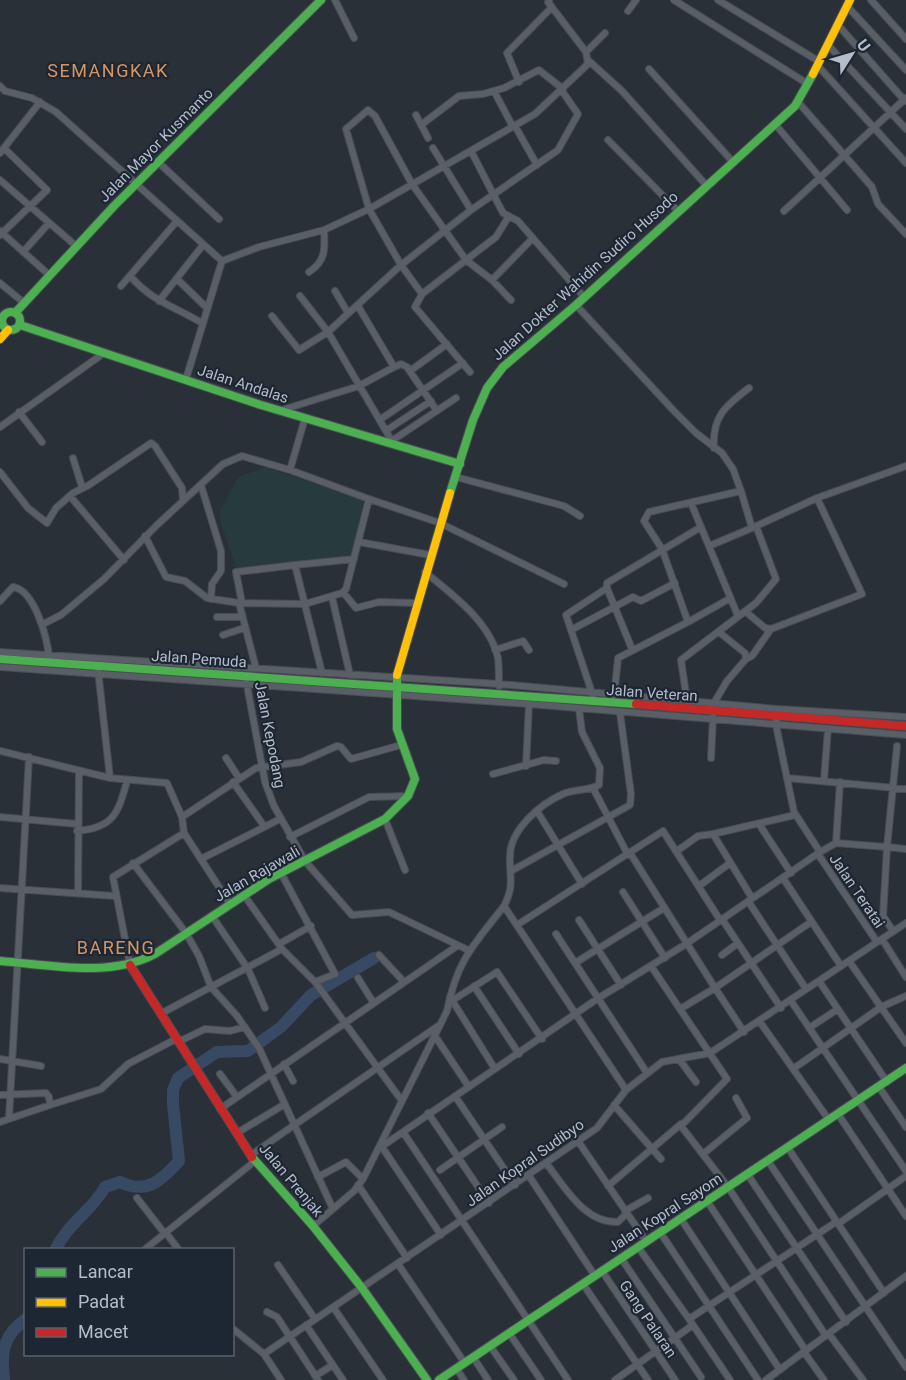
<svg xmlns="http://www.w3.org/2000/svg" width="906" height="1380" viewBox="0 0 906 1380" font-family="Roboto,sans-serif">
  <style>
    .green { fill: #273a3e }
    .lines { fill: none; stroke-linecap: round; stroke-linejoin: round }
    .river { stroke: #384963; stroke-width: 12 }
    .street-casing { stroke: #484c53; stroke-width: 8 }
    .fast-casing { stroke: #484c53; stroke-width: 10 }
    .slow-casing { stroke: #484c53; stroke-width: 10 }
    .jam-casing { stroke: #484c53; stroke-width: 10 }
    .street { stroke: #5a5e66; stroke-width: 6 }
    .fast { stroke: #4caf50; stroke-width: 8 }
    .slow { stroke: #ffc107; stroke-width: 8 }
    .jam { stroke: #c62828; stroke-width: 8 }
    .labels { text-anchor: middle; stroke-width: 4.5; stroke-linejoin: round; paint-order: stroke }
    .street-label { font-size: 15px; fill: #b4bcc9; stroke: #1d2633 }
    .quarter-label { font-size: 18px; letter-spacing: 1.5px; fill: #d59563; stroke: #1d2633 }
  </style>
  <rect width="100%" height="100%" fill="#2a3038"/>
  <path class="green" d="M266,467L363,501L354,559L238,573L221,524L220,511L238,477Z"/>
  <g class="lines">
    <path class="river" d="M55,1250C69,1222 92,1211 105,1187L120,1182C147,1195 162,1180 179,1161L173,1104V1090L178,1078L217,1052L248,1051L281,1027L311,995L374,958
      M4,1380C1,1353 2,1336 26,1319"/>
    <g class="street-casing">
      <path id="street" d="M335,0L354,38
        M674,0L808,84
        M718,0L820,62
        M871,0L906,39
        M847,6L906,70
        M628,11L636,0
        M838,25L905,101
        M828,45L906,129
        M586,52L605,33
        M589,61L622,91L706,185
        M818,66L906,163
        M649,69L733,162
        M519,82L507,53L552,7
        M0,86L5,91L32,98L56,112L222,261
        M494,91L513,127
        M798,102L872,187L878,204L906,234
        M368,110L375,116L412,184L466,260L422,294L401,265L369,209L346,129Z
        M416,115L428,138
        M775,124L847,210
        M421,125L459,96L483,94L504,88L539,70L563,89
        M515,126L537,165
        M608,140L678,211
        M433,148L471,210
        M471,151L503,213L518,221L584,297
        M0,153L40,102
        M158,162L219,219
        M0,180L76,246
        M784,211L906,98
        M509,216L496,237L466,260L492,280L533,238
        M0,231L48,274
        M0,235L47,190L5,149
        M23,252L49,223
        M309,272C326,261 325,249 324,230
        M130,276C154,303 174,306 202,323
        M177,279L207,308
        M492,280L511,300
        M0,283L23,302
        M121,286L177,221
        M335,291L348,313
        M422,294L415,307L470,372
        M159,301L203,245
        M576,305L674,411L696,433L722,453L733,469L741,491
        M272,316L299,350L328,332L300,296
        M394,367L401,364L407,367L437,411
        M410,371L447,344
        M186,379L222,261L259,247L324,230L369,209L535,114L588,64L586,52L548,2L549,0
        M282,410L359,386L394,367L358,306
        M19,412L42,442
        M381,419L463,363
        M0,427L104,353
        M387,430L431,401
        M393,440L456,398
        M393,443L328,332L401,265L471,210L558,150L578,114L562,91
        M714,448C712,417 725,406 749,388
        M73,458L82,487
        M0,472L28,508L47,523L56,508L73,493L89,485L151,443L155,446L182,488L183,501
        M456,477L564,506L580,516
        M201,485L221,551V571L212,584L211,599
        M70,496L124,560
        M369,499L440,523L564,584
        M691,503L738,616
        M145,536L166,577L185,581L207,598L239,603L305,604L342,593L346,589L369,499L290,470L305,418
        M359,542L430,555
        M709,546L752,528
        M425,572C452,594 490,622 498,658C499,667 499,677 499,686
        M607,588L632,649
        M343,592L356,608L379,602L416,603
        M332,597L350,675
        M0,601L13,587C35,590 48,640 49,659
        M239,603L256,668
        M242,603L236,572L295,565
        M745,611L765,628L771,629L862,594L817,498
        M217,617H242
        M688,622L729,599
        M43,624L61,615L104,579L157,525L223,464L242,456L290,470
        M571,630L633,597L641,601L675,583
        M223,635L244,628
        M495,650L523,641L529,650
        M0,652L499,684L777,709L906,717
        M746,659L752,656L771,629
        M0,667L529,704L906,735
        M98,670L110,778
        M322,673L295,565L354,559
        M246,680L265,782L274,806L305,861L352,915L389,912L468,950
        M593,696L566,615L607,588V583L701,527
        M614,697L618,658L688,622L662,549L644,521L649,512L741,491L752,528L817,498L906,466
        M687,701L681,660L756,603L776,579L756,526
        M714,703L727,681L746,659L745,653L720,633
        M777,712L776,725L794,812L820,852
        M0,751L110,778L167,783L182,817L184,833L230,904
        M226,758L239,778
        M711,758L713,717
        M526,766L529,704
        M493,774L544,760L556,761
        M787,778L906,789
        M824,780L828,729
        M233,782L264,826
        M593,788L628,855
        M537,811L582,884
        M0,817L77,824
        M182,817L256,768L301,762L337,746L341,747L351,759L401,745
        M385,819L405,870
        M759,824L791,873
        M77,831C113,828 118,814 127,781
        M713,834L795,815
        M290,837L369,797L408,796
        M836,843L840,782
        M677,851L698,836L713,834L752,898
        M630,853L715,988L680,1009
        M818,854L877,942
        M201,859L280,819
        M133,863L186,933L199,956L211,987L237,1016L259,1048L333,1209
        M511,871L630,805L631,794L620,713
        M783,878L841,966
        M699,886L730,863
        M0,888L115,896
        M623,892L665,958
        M78,894L79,771
        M244,895L282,949L315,982L335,974L281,873
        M748,901L806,989
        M504,906C515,885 509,878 510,856C510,830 540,804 563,794C574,789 588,791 599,785L600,768L582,732L579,709
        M212,916L248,969L265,1008
        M722,919L781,1008
        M579,920L621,985
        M517,925L663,831L720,920
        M893,931L883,916L887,847L906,849
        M556,934L647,1073
        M882,939L906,977
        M279,944L311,926
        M379,955L404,982
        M722,955L738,943
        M849,961L906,1043
        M575,963L664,908
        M130,965L113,877L184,833
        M651,966L727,1079L681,1126L728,1187L826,1336
        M358,978L373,1002
        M819,981L887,1082
        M315,982L402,1101
        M474,986L519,1054
        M450,997L495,1069
        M453,1000L497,972L542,1039
        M791,1001L906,1171
        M162,1013L282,949
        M760,1022L829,1120
        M809,1028L838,1009
        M744,1032L715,988L811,922
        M435,1036L469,1087
        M178,1042L205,1029L230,1031L245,1027
        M0,1059L41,1066
        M679,1059L696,1082
        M284,1064L293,1081
        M793,1069L881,1007L906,996
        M220,1074L237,1097
        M879,1087L906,1127
        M0,1095L46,1093L49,1097L50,1105L101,1089L128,1064L176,1039
        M455,1096L515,1185
        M614,1105L661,1159
        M220,1109L457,946
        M428,1113L489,1203
        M838,1114L906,1216
        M9,1118L29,757
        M0,1122L50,1105
        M403,1132L568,1380
        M237,1133L285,1104
        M578,1141L646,1241
        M382,1147L441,1235
        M788,1148L884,1293
        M378,1149L597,999L686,944L820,852L836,843L887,847L897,746
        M703,1154L747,1118L736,1098
        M251,1155L438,1026
        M768,1161L906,1367
        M546,1163C565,1187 584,1223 618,1222L627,1213
        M440,1170L502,1127
        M748,1175L846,1322
        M529,1176L595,1276
        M318,1177L346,1162L363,1179
        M358,1185L407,1258
        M608,1186L681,1124
        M137,1198L165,1234
        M707,1201L806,1351
        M625,1211L648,1198
        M681,1219L780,1370
        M838,1224L906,1176
        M313,1226L354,1191L363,1179L447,1011C457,960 473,946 504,906L626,1090
        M660,1232L758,1380
        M166,1233L179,1250
        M638,1247L689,1319
        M144,1250L255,1161
        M621,1258L701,1377
        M398,1264L464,1362
        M278,1265L315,1319
        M602,1271L675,1380
        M583,1284L648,1380
        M333,1307L383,1380
        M267,1312L277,1317L318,1380
        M306,1325L343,1380
        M693,1325L730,1380
        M232,1328L264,1354
        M509,1333L541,1380
        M829,1334L863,1380
        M490,1346L514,1380
        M804,1352L824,1380
        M473,1357L488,1380
        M456,1368L464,1380
        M315,1376L333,1365
        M281,1380L264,1354L597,1128L626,1090L662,1062L710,1053L906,923
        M615,1380L693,1325L689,1319L836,1222
        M766,1380L906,1276"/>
    </g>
    <g class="fast-casing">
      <path id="fast" d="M2 321a9 9 0 1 1 18 0a9 9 0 1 1-18 0Z
        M15,313L114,206L321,0
        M20,325L261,405L460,464
        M450,493L473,420L487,388L503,367L576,305L795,106L813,74
        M0,659L636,704
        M0,961C50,965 109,978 155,954L269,879L385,819L408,796L415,779L397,729V675
        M252,1157L313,1226L362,1288L427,1380
        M439,1380L906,1068"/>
    </g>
    <g class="slow-casing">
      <path id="slow" d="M813,74L850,0
        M0,339L8,330
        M397,675L450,493"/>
    </g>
    <g class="jam-casing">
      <path id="jam" d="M636,704L906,726
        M130,965L252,1157"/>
    </g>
    <use href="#street" class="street"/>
    <use href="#fast" class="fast"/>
    <use href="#slow" class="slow"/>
    <use href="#jam" class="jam"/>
  </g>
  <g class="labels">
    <g class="street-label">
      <text transform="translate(156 145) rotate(-45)" y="5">Jalan Mayor Kusmanto</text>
      <text transform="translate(585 276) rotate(-42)" y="5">Jalan Dokter Wahidin Sudiro Husodo</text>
      <text transform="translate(243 384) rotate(18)" y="5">Jalan Andalas</text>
      <text transform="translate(199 659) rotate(4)" y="5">Jalan Pemuda</text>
      <text transform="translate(652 693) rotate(4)" y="5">Jalan Veteran</text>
      <text transform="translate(270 735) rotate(79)" y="5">Jalan Kepodang</text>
      <text transform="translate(257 874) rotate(-30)" y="5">Jalan Rajawali</text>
      <text transform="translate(857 891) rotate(56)" y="5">Jalan Teratai</text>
      <text transform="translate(525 1163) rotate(-35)" y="5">Jalan Kopral Sudibyo</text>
      <text transform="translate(291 1180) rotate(50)" y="5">Jalan Prenjak</text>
      <text transform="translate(665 1213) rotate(-33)" y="5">Jalan Kopral Sayom</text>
      <text transform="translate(648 1319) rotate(56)" y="5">Gang Palaran</text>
    </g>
    <g class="quarter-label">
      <text x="108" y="77">SEMANGKAK</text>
      <text x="116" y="954">BARENG</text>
    </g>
  </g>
  <rect x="24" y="1248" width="210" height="108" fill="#1d2633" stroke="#59626f" stroke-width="1.5"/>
  <rect x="36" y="1268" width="30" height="9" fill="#4caf50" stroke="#59626f" stroke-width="1.5"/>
  <text x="78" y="1278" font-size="18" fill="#b4bcc9">Lancar</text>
  <rect x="36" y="1298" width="30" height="9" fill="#ffc107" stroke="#59626f" stroke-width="1.5"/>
  <text x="78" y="1308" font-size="18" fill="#b4bcc9">Padat</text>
  <rect x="36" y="1328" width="30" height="9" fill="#c62828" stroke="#59626f" stroke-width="1.5"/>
  <text x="78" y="1338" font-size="18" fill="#b4bcc9">Macet</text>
  <g transform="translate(852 54) rotate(53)" stroke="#1d2633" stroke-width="4.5" paint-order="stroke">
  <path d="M0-4.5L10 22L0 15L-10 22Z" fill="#b4bcc9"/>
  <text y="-9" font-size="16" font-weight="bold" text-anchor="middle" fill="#b4bcc9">U</text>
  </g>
</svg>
